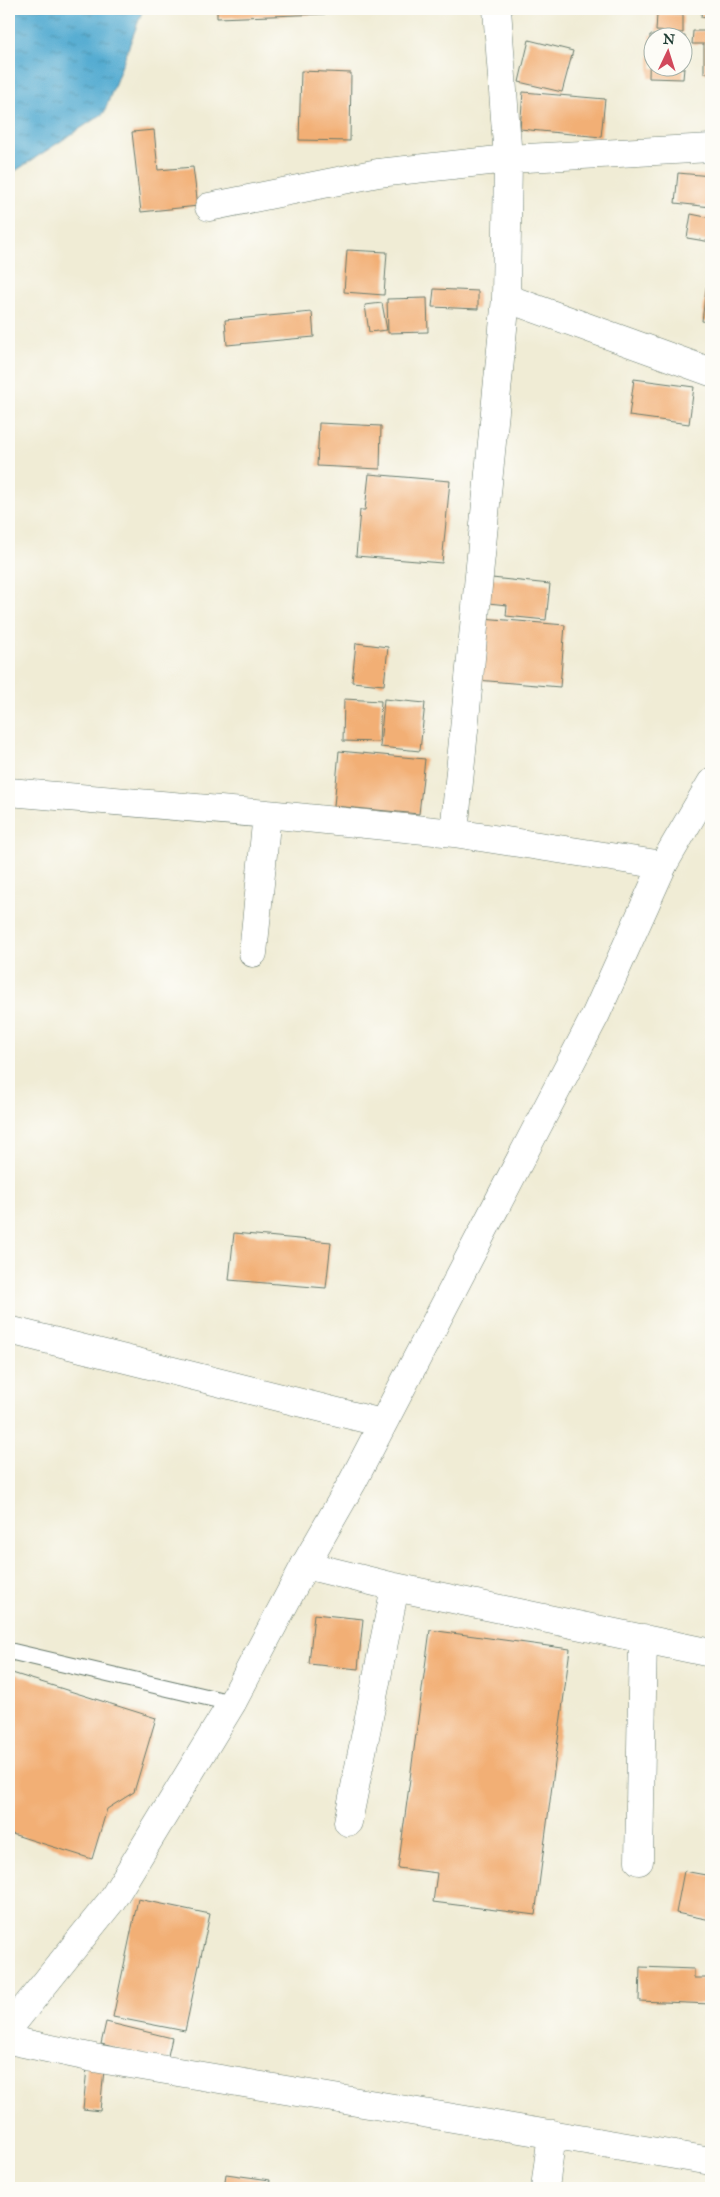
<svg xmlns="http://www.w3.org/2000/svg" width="720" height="2197" viewBox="0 0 720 2197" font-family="'IM FELL Great Primer',serif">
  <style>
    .water { fill: url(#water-ripples); stroke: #3a7482 }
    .building { fill: #f2af75 }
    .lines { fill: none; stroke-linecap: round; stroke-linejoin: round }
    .service-casing { stroke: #687a6c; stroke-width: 18 }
    .minor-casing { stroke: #687a6c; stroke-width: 29 }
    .tertiary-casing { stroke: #687a6c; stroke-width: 29 }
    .service { stroke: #fff; stroke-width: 16 }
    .minor { stroke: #fff; stroke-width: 28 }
    .tertiary { stroke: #fff; stroke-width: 28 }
  </style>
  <defs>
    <pattern id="water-ripples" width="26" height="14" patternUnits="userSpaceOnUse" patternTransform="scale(1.25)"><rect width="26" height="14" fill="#54acd1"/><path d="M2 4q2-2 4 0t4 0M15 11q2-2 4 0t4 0" fill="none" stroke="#458daa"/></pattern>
  </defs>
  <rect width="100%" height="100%" fill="#fdfcf7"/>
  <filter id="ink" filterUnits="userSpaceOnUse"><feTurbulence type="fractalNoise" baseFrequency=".02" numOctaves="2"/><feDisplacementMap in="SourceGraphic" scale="10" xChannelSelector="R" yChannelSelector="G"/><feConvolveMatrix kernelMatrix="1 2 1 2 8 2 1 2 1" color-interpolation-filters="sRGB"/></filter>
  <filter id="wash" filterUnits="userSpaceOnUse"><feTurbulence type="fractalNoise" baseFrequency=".0096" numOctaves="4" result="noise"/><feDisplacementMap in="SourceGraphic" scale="20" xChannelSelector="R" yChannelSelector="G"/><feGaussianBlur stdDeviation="1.12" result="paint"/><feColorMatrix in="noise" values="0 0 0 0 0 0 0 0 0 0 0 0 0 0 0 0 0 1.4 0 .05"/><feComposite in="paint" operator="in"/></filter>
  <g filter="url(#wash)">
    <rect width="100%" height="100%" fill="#f0ecd5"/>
    <path class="water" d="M9,9H143L104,113L9,175Z"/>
    <g id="blocks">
      <path class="building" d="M217,9H325V14L217,18Z
        M702,9H711V19L701,17Z
        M657,14L683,15V33L656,31Z
        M693,31H711V73H704V44H692Z
        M650,35L675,36V38H652V68H684L683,79L649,78Z
        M682,36H685L684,57H682Z
        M529,40L573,51L562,92L519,82Z
        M301,71L351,73L350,141L299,140Z
        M523,92L605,99L601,137L520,129Z
        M154,130L158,170L193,167L198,206L141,212L132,132Z
        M678,173L711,176V207L675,203Z
        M691,214L711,218V242L687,238Z
        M347,250L387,252L384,295L344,292Z
        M710,258L711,259V323L702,321Z
        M434,289L478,291V309L432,307Z
        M427,298L428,332L388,333L387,299Z
        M382,303L387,330L369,332L365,305Z
        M312,312L314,337L227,345L225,320Z
        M634,379L694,387L689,424L629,416Z
        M319,423L381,426L380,469L317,466Z
        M369,474L450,481L442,563L356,556L360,510H365Z
        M482,577L550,584L546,620L506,616L507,605L479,602Z
        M482,618L565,625L560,687L477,680Z
        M356,643L388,647L384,685L352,682Z
        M344,699L381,701L379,742L343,741Z
        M384,699L425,703L420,751L380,747Z
        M339,751L425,759L419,814L334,806Z
        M234,1233L331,1242L326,1288L229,1280Z
        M314,1614L363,1619L358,1669L309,1664Z
        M430,1630L570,1649L535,1915L433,1902L437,1873L398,1868Z
        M9,1672L156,1718L134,1792L107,1809L92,1859L9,1833Z
        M684,1871L711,1876V1920L676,1913Z
        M138,1899L210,1914L185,2031L113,2017Z
        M640,1967L694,1969V1978H711V2004L639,2001Z
        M106,2022L172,2038L167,2060L101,2044Z
        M89,2047L106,2049L100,2111L83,2109Z
        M226,2174L270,2180L269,2188H224Z"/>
    </g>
  </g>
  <g filter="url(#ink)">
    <use href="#blocks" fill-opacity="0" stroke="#687a6c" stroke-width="1"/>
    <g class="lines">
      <g class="service-casing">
        <path id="service" d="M9,1651L232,1703"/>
      </g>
      <g class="minor-casing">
        <path id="minor" d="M209,207L378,173L508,159L711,148
          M506,298L711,372
          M9,792L267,814L454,833L663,865
          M454,833L506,298L508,159L497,9
          M253,953L267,814
          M9,1330L382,1423
          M305,1565L395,1587L711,1653
          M348,1822L395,1587
          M639,1861L643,1638
          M9,2040L94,2058L711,2161
          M545,2188L552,2134"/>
      </g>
      <g class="tertiary-casing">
        <path id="tertiary" d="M9,2028L112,1900L232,1703L305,1565L353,1481L596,1014L663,865L711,783"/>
      </g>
      <use href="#service" class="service"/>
      <use href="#minor" class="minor"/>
      <use href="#tertiary" class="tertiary"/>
    </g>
  </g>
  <rect width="720" height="2197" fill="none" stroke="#fdfcf7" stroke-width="30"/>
  <g transform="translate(668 52) rotate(4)"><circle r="24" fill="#fdfcf7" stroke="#a4b0a9"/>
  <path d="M0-4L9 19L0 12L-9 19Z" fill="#d1495b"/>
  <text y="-8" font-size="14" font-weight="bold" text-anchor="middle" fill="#1f3d34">N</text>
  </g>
</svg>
